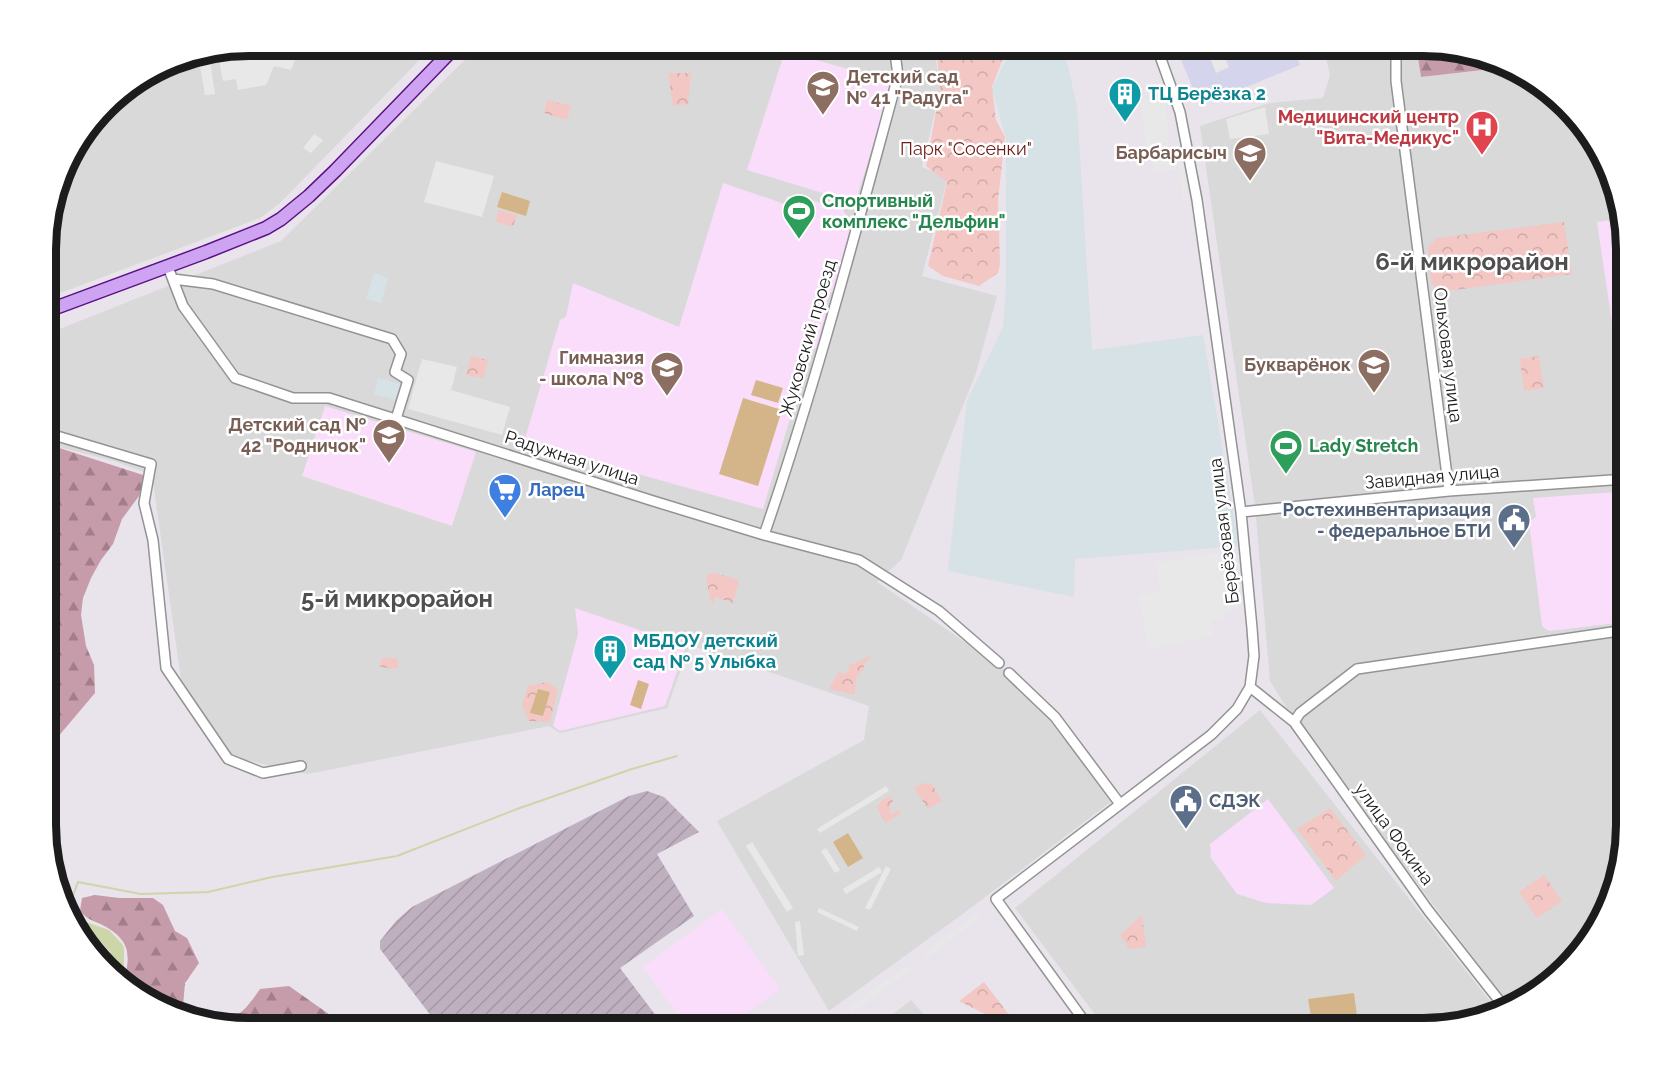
<svg xmlns="http://www.w3.org/2000/svg" width="1671" height="1074" viewBox="0 0 1671 1074" font-family="Raleway,sans-serif">
  <style>
    .residential { fill: #d9d9da }
    .commercial { fill: #d4d4ec }
    .industrial { fill: #d6e2e5 }
    .education { fill: #faddfb }
    .construction { fill: url(#construction-furrows) }
    .forest { fill: url(#forest-firs) }
    .park { fill: url(#park-crowns) }
    .pitch { fill: #d3b589 }
    .parking { fill: #e8e8e8 }
    .lines { fill: none; stroke-linecap: round; stroke-linejoin: round }
    .stream { stroke: #ccd6a8; stroke-width: 2 }
    .river { stroke: #ccd6a8; stroke-width: 14 }
    .minor-casing { stroke: #939393; stroke-width: 12 }
    .major-casing { stroke: #5b1084; stroke-width: 15 }
    .minor { stroke: #fff; stroke-width: 9 }
    .major { stroke: #cea3f1; stroke-width: 12 }
    .labels { text-anchor: middle; stroke-width: 5; stroke-linejoin: round; paint-order: stroke }
    .education-label { font-size: 18px; font-weight: bold; fill: #785e54; stroke: #fff; text-anchor: end }
    .culture-label { font-size: 18px; font-weight: bold; fill: #0d838f; stroke: #fff; text-anchor: start }
    .health-label { font-size: 18px; font-weight: bold; fill: #be3a42; stroke: #fff; text-anchor: end }
    .park-label { font-size: 18px; fill: #6e1c17; stroke: #fff }
    .leisure-label { font-size: 18px; font-weight: bold; fill: #27864d; stroke: #fff; text-anchor: start }
    .street-label { font-size: 18px; fill: #1c1c1c; stroke: #fff }
    .shop-label { font-size: 18px; font-weight: bold; fill: #366cbe; stroke: #fff; text-anchor: start }
    .service-label { font-size: 18px; font-weight: bold; fill: #4e5e75; stroke: #fff; text-anchor: end }
    .district-label { font-size: 24px; font-weight: bold; fill: #4f4f4f; stroke: #fff }
    .rim { fill: none; stroke: #1c1c1c; stroke-width: 8 }
  </style>
  <defs>
    <pattern id="construction-furrows" width="10" height="10" patternUnits="userSpaceOnUse" patternTransform="scale(1.5)"><rect width="10" height="10" fill="#bfb0c0"/><path d="M-1 1l2-2M0 10L10 0M9 11l2-2" fill="none" stroke="#a497a4"/></pattern>
    <pattern id="forest-firs" width="22" height="20" patternUnits="userSpaceOnUse" patternTransform="scale(1.5)"><rect width="22" height="20" fill="#c79caa"/><path d="M5 1l3.5 6h-7zM16 11l3.5 6h-7z" fill="#a17e8a"/></pattern>
    <pattern id="park-crowns" width="20" height="18" patternUnits="userSpaceOnUse" patternTransform="scale(1.5)"><rect width="20" height="18" fill="#f3c7c4"/><path d="M2 6a3 3 0 1 1 6 0M12 15a3 3 0 1 1 6 0" fill="none" stroke="#d0aaa8"/></pattern>
  </defs>
  <rect width="100%" height="100%" fill="#e9e3ec"/>
  <path class="residential" d="M248,45H434L280,203L260,218L47,298V222L66,158L114,96L171,60Z
    M480,45H934L940,90L922,167L948,177L922,276L997,296L976,373L901,560L877,582L1000,666L1058,728L1112,801L964,913L829,1011L717,821L864,740L869,706L690,645L667,708L560,733L549,726L308,774L232,757L181,679L152,475L114,461L47,444V334L281,241Z
    M1323,45H1416L1421,77L1509,67L1535,79L1599,146L1626,234V839L1592,938L1525,1002L1510,1006L1295,722L1270,681L1255,506L1200,126L1270,103L1323,98L1330,75Z
    M1260,710L1497,1010L1436,1029H1106L1015,908Z
    M911,1000L937,1029H873L901,1008Z"/>
  <path class="commercial" d="M1175,45H1291L1300,65L1200,106Z"/>
  <path class="industrial" d="M1010,45H1063L1077,106L1092,350L1203,335L1239,546L1075,559L1074,597L948,571L967,401L1003,327L1006,289V138L992,89L1005,61L1012,55Z
    M374,273L388,278L381,303L366,299Z
    M378,378L404,385L399,401L374,394Z"/>
  <path class="education" d="M785,51L893,82L855,203L747,170Z
    M723,183L785,204L787,196L803,201L805,198L843,210L851,224L835,289L830,293L827,301L828,307L816,348L810,351L763,509L524,442L560,320L566,317L573,283L679,327Z
    M1621,219L1626,234V417L1597,222Z
    M325,406L476,452L452,526L302,476Z
    M1617,492L1626,493V622L1549,631L1542,626L1529,522L1536,517L1533,498Z
    M575,608L686,646L665,706L560,731L553,726L578,634Z
    M1268,799L1334,888L1311,905L1266,903L1237,894L1211,858L1210,844Z
    M722,909L780,989L725,1029H688L643,967Z"/>
  <path class="construction" d="M647,791L664,797L699,832L657,854L694,916L620,968L666,1029H441L380,949V941L396,921L412,907L629,796Z"/>
  <path class="forest" d="M1416,45L1476,52L1509,67L1421,77Z
    M47,444L146,476L139,496L122,519L113,544L101,560L91,578L83,598L81,615L86,646L94,665L95,693L57,738L47,769Z
    M60,883L89,935L82,941L79,938Z
    M95,895L119,898H153L163,905L175,931L187,938L199,963L185,983L183,1006L201,1021C171,1016 141,1001 120,979L125,977C130,955 130,942 108,928C97,921 88,921 80,911L82,898Z
    M289,986L350,1029H248L206,1022C237,1019 242,1015 260,989Z"/>
  <path class="park" d="M936,45H999L1003,58L992,87L996,120L1005,137L998,200L1000,264L998,273L979,286L943,276L928,266L947,182L926,166L940,90Z
    M668,73H691L688,104L673,106Z
    M547,100L571,106L567,120L544,113Z
    M499,210L517,215L513,227L496,222Z
    M1564,222L1572,274L1440,292L1431,283L1428,247L1437,238Z
    M471,356L488,360L484,378L466,375Z
    M1539,356L1544,388L1524,391L1520,359Z
    M715,573L739,580L733,603L715,597L713,603L711,602L706,579L708,574Z
    M872,655L863,665L865,668L856,677L855,695L829,689L839,672L843,674L849,671L848,666Z
    M382,658H397L399,668L390,669L379,666Z
    M547,682L558,689L550,722L529,721L522,705L528,686Z
    M924,783L932,784L942,801L928,809L914,788Z
    M890,796L893,801L890,805V813L891,814L899,810L901,813L885,823L877,807L880,802Z
    M1330,808L1366,855L1336,881L1297,829Z
    M1544,875L1562,901L1537,918L1519,892Z
    M1142,915L1146,947L1129,949L1120,935Z
    M984,982L1020,1029H1015L959,1001Z"/>
  <path class="pitch" d="M502,192L530,201L526,216L497,207Z
    M756,380L783,388L778,403L751,395Z
    M743,398L782,410L758,486L719,474Z
    M638,680L649,684L641,709L630,705Z
    M538,689L550,692L543,716L530,713Z
    M848,833L863,858L848,867L833,842Z
    M1354,993L1357,1016L1312,1022L1308,999Z"/>
  <path class="parking" d="M1205,45H1219L1229,67L1216,73Z
    M231,48L232,49L296,57L291,70L274,66L266,85L238,90L236,79L223,81L219,60L210,61L215,94L205,95L198,55Z
    M1165,96L1169,146L1146,148L1141,100Z
    M1265,107L1269,134L1230,139L1226,119Z
    M314,134L323,140L311,153L303,148Z
    M1181,154L1182,158L1176,159V170L1153,171L1154,158Z
    M1183,160L1188,200L1183,201L1178,161Z
    M436,161L494,176L482,217L424,202Z
    M422,359L457,367L451,390L510,407L502,435L408,409Z
    M1227,551L1238,608L1225,611L1224,617L1211,621L1213,636L1149,649L1138,596L1160,591L1156,563Z
    M886,786L889,791L820,833L817,829Z
    M752,842L793,908L787,912L746,846Z
    M826,848L840,870L835,873L821,851Z
    M886,866L891,869L870,910L865,908Z
    M879,867L882,872L846,894L843,889Z
    M819,908L859,927L857,931L817,912Z
    M976,914L979,919L927,957L924,953Z
    M800,921L804,955L798,956L795,922Z
    M907,965L911,969L852,1013L848,1008Z"/>
  <g class="lines">
    <path class="stream" d="M68,909L78,882L141,894L208,892L272,877L397,856L517,809L632,769L677,756"/>
    <path class="river" d="M74,925L105,936L117,949V965L112,971"/>
    <g class="minor-casing">
      <path id="minor" d="M1396,45V81L1449,491
        M168,267L183,306L235,378L293,398H329L650,500L764,535L859,560L939,611L999,663
        M173,279L213,284L392,339L401,354L395,372L408,380L396,419
        M47,433L151,464L144,503L153,540L166,668L228,759L263,773L301,766
        M1241,512L1449,491L1626,479
        M764,535C816,384 856,230 898,76L894,45
        M1009,673L1055,717L1120,804
        M1250,687L1294,722L1428,910L1505,1008
        M1294,722L1300,713L1357,669L1626,630
        M1090,1029L996,899L1211,735L1237,709L1250,687L1254,656L1252,628L1241,512L1197,200L1180,112L1156,45"/>
    </g>
    <g class="major-casing">
      <path id="major" d="M47,311L206,252L266,228L281,219L309,196L335,171L457,45"/>
    </g>
    <use href="#minor" class="minor"/>
    <use href="#major" class="major"/>
  </g>
  <defs>
    <g id="school-pin" transform="scale(1.725)"><path d="M0 17L-7.5 6A9.5 9.5 0 1 1 7.5 6Z" fill="#8d6e63" stroke="#fff"/><path d="M0-5L7-2L0 1L-7-2ZM-4 1L0 2.5L4 1V4Q0 6-4 4Z" fill="#fff"/></g>
    <g id="building-pin" transform="scale(1.725)"><path d="M0 17L-7.5 6A9.5 9.5 0 1 1 7.5 6Z" fill="#0f9aa8" stroke="#fff"/><path d="M-4-6H4V6H1V3H-1V6H-4ZM-2.5-4.3h1.7v1.8h-1.7ZM.8-4.3h1.7v1.8H.8ZM-2.5-1h1.7V.8h-1.7ZM.8-1h1.7V.8H.8Z" fill="#fff"/></g>
    <g id="hospital-pin" transform="scale(1.725)"><path d="M0 17L-7.5 6A9.5 9.5 0 1 1 7.5 6Z" fill="#e0444e" stroke="#fff"/><path d="M-5-5h3v3.5h4V-5h3V5h-3V1.5h-4V5h-3Z" fill="#fff"/></g>
    <g id="stadium-pin" transform="scale(1.725)"><path d="M0 17L-7.5 6A9.5 9.5 0 1 1 7.5 6Z" fill="#2e9e5b" stroke="#fff"/><path d="M0-5a6.5 5 0 1 0 0 10a6.5 5 0 1 0 0-10ZM-3.5-1.8h7v3.6h-7Z" fill="#fff"/></g>
    <g id="supermarket-pin" transform="scale(1.725)"><path d="M0 17L-7.5 6A9.5 9.5 0 1 1 7.5 6Z" fill="#3f7fe0" stroke="#fff"/><path d="M-6-5.5h2.5l.6 2H6L4.5 2H-2.5L-4.4-4H-6ZM-1.5 3.2a1.3 1.3 0 1 0 .1 0ZM3 3.2a1.3 1.3 0 1 0 .1 0Z" fill="#fff"/></g>
    <g id="civic-pin" transform="scale(1.725)"><path d="M0 17L-7.5 6A9.5 9.5 0 1 1 7.5 6Z" fill="#5c6f8a" stroke="#fff"/><path d="M-.6-6.5H3V-4.5H.6V-3L4-1V1h2V6H-6V1h2V-1L-.6-3ZM-1.2 2.5V6h2.4V2.5Z" fill="#fff"/></g>
  </defs>
  <g fill-rule="evenodd">
    <use href="#school-pin" x="823" y="87"/>
    <use href="#building-pin" x="1125" y="94"/>
    <use href="#hospital-pin" x="1482" y="127"/>
    <use href="#school-pin" x="1250" y="153"/>
    <use href="#stadium-pin" x="799" y="211"/>
    <use href="#school-pin" x="1374" y="365"/>
    <use href="#school-pin" x="667" y="368"/>
    <use href="#school-pin" x="389" y="435"/>
    <use href="#stadium-pin" x="1286" y="446"/>
    <use href="#supermarket-pin" x="505" y="490"/>
    <use href="#civic-pin" x="1514" y="520"/>
    <use href="#building-pin" x="610" y="651"/>
    <use href="#civic-pin" x="1186" y="801"/>
  </g>
  <g class="labels">
    <g class="education-label">
      <text x="846" y="83" text-anchor="start">Детский сад<tspan x="846" dy="21">№ 41 "Радуга"</tspan></text>
      <text x="1227" y="159">Барбарисыч</text>
      <text x="644" y="364">Гимназия<tspan x="644" dy="21">- школа №8</tspan></text>
      <text x="1351" y="371">Букварёнок</text>
      <text x="366" y="431">Детский сад №<tspan x="366" dy="21">42 "Родничок"</tspan></text>
    </g>
    <g class="culture-label">
      <text x="1148" y="100">ТЦ Берёзка 2</text>
      <text x="633" y="647">МБДОУ детский<tspan x="633" dy="21">сад № 5 Улыбка</tspan></text>
    </g>
    <g class="health-label">
      <text x="1459" y="123">Медицинский центр<tspan x="1459" dy="21">"Вита-Медикус"</tspan></text>
    </g>
    <g class="park-label">
      <text x="966" y="155">Парк "Сосенки"</text>
    </g>
    <g class="leisure-label">
      <text x="822" y="207">Спортивный<tspan x="822" dy="21">комплекс "Дельфин"</tspan></text>
      <text x="1309" y="452">Lady Stretch</text>
    </g>
    <g class="street-label">
      <text transform="translate(808 338) rotate(-74)" y="6">Жуковский проезд</text>
      <text transform="translate(1448 355) rotate(83)" y="6">Ольховая улица</text>
      <text transform="translate(572 458) rotate(18)" y="6">Радужная улица</text>
      <text transform="translate(1432 477) rotate(-5)" y="6">Завидная улица</text>
      <text transform="translate(1224 531) rotate(-97)" y="6">Берёзовая улица</text>
      <text transform="translate(1394 834) rotate(54)" y="6">улица Фокина</text>
    </g>
    <g class="shop-label">
      <text x="528" y="496">Ларец</text>
    </g>
    <g class="service-label">
      <text x="1491" y="516">Ростехинвентаризация<tspan x="1491" dy="21">- федеральное БТИ</tspan></text>
      <text x="1209" y="807" text-anchor="start">СДЭК</text>
    </g>
    <g class="district-label">
      <text x="1472" y="270">6-й микрорайон</text>
      <text x="397" y="607">5-й микрорайон</text>
    </g>
  </g>
  <path d="M0 0H1671V1074H0ZM249 56H1423A193 193 0 0 1 1616 249V825A193 193 0 0 1 1423 1018H249A193 193 0 0 1 56 825V249A193 193 0 0 1 249 56Z" fill="#fff" fill-rule="evenodd"/>
  <path class="rim" d="M249 56H1423A193 193 0 0 1 1616 249V825A193 193 0 0 1 1423 1018H249A193 193 0 0 1 56 825V249A193 193 0 0 1 249 56Z"/>
</svg>
